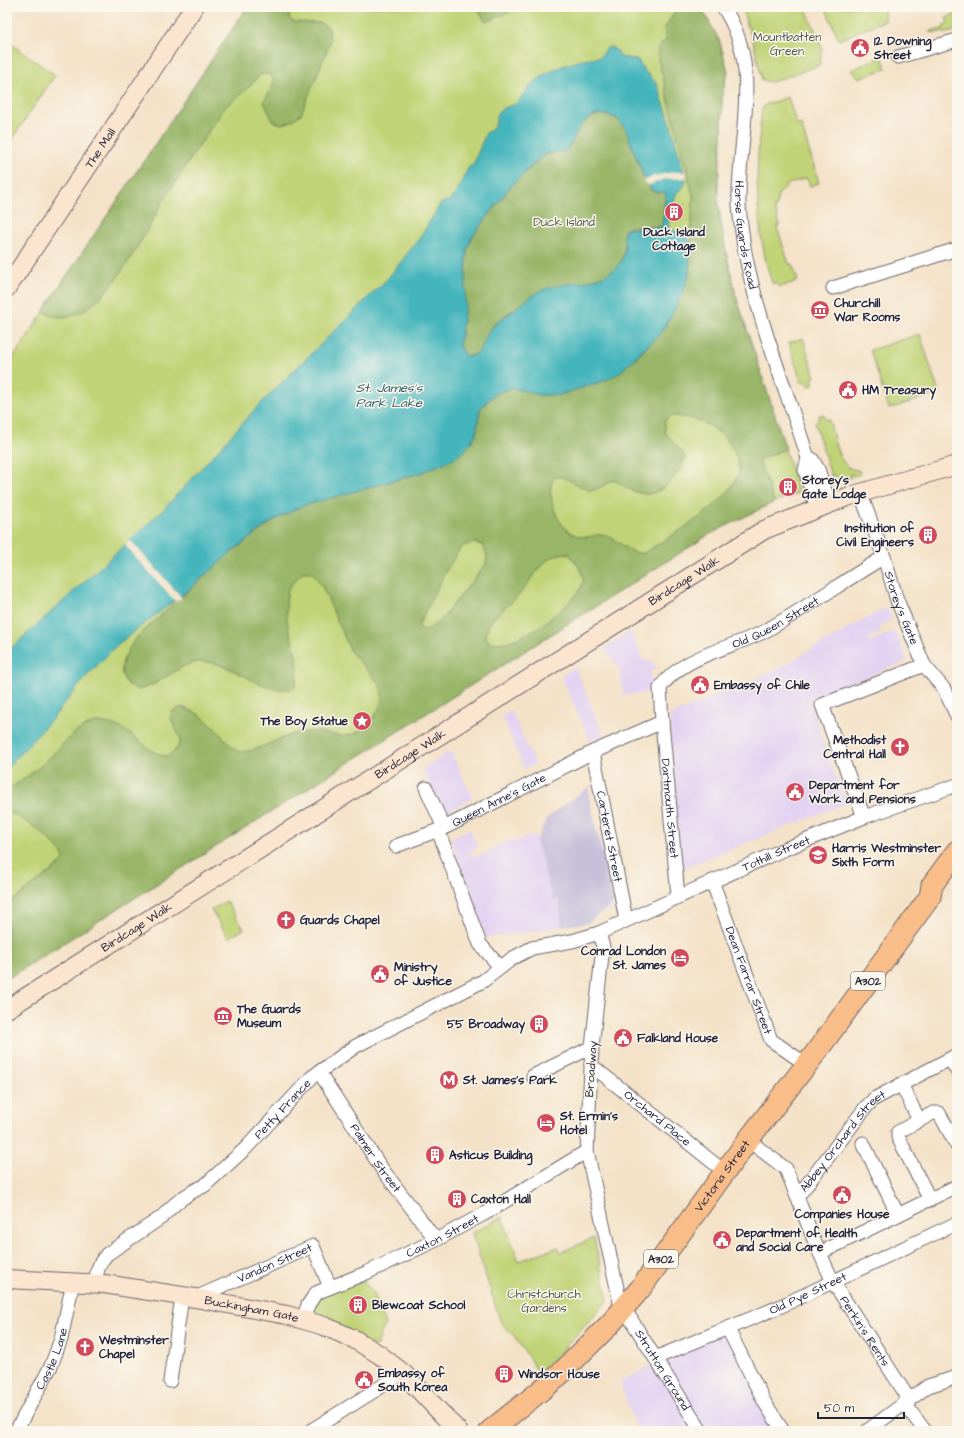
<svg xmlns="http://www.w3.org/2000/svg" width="964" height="1438" viewBox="0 0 964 1438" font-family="'Architects Daughter',sans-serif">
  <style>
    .built { fill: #e3d3f2 }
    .industrial { fill: #c6c0da }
    .green { fill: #c0d376; stroke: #717a58 }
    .forest { fill: #98b567; stroke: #5d6c51; fill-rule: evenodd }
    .water { fill: #45b5bc; stroke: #346c7c; fill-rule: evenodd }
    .pier { fill: #f4e2c8 }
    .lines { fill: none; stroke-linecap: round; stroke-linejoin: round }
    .street-casing { stroke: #6c656c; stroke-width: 15 }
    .secondary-casing { stroke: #6c656c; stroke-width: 20 }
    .primary-casing { stroke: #6c656c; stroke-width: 23 }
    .street { stroke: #fff; stroke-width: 13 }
    .secondary { stroke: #fce5cf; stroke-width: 18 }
    .primary { stroke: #f8bd88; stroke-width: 21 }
    .labels { text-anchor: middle; stroke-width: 3; stroke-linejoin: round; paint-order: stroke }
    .shield { fill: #fbf7ec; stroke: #636270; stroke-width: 1 }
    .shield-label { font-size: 11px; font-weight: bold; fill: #22223b }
    .park-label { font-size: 12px; fill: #51574d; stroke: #fbf7ec }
    .poi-label { font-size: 12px; font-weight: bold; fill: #22223b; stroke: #fbf7ec; text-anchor: start }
    .street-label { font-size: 12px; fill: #22223b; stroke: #fbf7ec }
    .water-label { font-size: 13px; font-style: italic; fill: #305d6f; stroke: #fbf7ec }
  </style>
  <rect width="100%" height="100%" fill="#fbf7ec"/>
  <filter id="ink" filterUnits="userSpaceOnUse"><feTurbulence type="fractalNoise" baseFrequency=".025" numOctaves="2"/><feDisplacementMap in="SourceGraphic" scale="8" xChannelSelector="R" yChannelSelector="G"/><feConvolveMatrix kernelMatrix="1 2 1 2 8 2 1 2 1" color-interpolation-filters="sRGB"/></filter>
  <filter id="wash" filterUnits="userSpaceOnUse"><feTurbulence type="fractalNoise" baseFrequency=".012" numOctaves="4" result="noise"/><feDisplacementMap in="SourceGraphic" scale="16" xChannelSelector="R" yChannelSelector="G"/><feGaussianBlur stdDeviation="0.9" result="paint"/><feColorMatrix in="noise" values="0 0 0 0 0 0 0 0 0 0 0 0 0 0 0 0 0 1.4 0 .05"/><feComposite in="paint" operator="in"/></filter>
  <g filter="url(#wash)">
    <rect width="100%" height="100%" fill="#f4e2c8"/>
    <path class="built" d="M887,607L892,620L879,626L881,632L867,639L869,642L895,631L907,661L810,699L828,758L847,803L685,867L680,866L669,716L771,672Z
      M630,631L643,660L652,662L657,668L651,671V692L623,695L620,670L604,648Z
      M575,667L603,735L590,741L561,676Z
      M511,710L535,764L524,769L502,716Z
      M450,751L473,798L444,813L422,769Z
      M470,829L478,848L471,851L474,857L489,852V850L509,841L514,840L515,842L534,834L540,850L600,838L613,907L585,922L512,935L486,937L451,838Z
      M726,1333L779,1431H637L620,1382L664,1358Z"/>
    <path class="industrial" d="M590,786L589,796L613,903L588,923L562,926L559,900H553L536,841L548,817Z"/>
    <path class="green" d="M247,7H701L719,40L728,71L722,94V139L718,183V203L725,247L736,296L799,493L774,502L710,534L7,978V367Z
      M748,7H805L823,50L821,53L820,65L772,82L762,80L754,44L744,15Z
      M825,7H883L886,20L839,40Z
      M957,13V30L947,33L929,32L937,29L942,30L944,25L948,23L946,18Z
      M7,41L55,75L7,147Z
      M882,56L886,69L859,78L851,70Z
      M788,97L797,125L801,124L819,183L810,186L807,178L786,185L787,187L778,194L777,206L774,207L780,225L777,227L789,264H792L798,281L780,287L778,284L772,283C754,227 755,167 762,109L765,105Z
      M920,334L939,393L889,409L870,350Z
      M803,338L815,377L812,378L814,385L809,386L807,382H801L789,343Z
      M823,414L826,420L829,419C834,435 837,471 859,470L860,474L853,476L852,473L850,474L851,477L840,480L836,476H831L815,423L818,420L819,415Z
      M226,901L244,929L229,938L211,910Z
      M502,1217L519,1261L558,1247L561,1252L594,1238L608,1300L557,1356L538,1372L514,1336L501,1323L472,1233Z
      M363,1280L373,1293L385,1324L376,1347L311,1316L307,1295Z"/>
    <path class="forest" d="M247,7H291L289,18L293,22L321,23L329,28L330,43L301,114L290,122L281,124L273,121L264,102L273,85V78L269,74H260C253,84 242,93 233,101C230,103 228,104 226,106C204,137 184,169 164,200C144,233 94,344 43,311Z
      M477,7H521L488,21L484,20Z
      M678,7H701L719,40L728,71L722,94V139L718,183V203L725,247L736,296L786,449L759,460L774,502L710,534L7,979V905L62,863L64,858C59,843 22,816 7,812V790C20,782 33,773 44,763C67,742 85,710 121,728C137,736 150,755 168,756L177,749L180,742V737L173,724L171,717L172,712L181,707C201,711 213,727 227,741C230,744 234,750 238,751C251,755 283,736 297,733C332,725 348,754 376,714C381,705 384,695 380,685L351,652L322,586L312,572H302L288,589C286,599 286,610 287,620C291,642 304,667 294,688C267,697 234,664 207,662C181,659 163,684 139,690C109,679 124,654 138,636L230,553L274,520L302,506L417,474L451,460L464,451L471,442L476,434L480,409L490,398L499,392L513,388L559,395L606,380L637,357L659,335L672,315L689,273L693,196L658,59V48L666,40L664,29ZM671,416C692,416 712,424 726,439C732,446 740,461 739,470C734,502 670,536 644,553C627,555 620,540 606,535C598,533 592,537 585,537C564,537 553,513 551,495C550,490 550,482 555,478C562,473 581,488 589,490C597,492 606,483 614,480C621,483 628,490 636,492C658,501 677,477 685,459L683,453L665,432V420ZM474,543L483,545L487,555L486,564L440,621L427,630L422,629L418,626L444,574L462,546ZM567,553C574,558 584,572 583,582C579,603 506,658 486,639C485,618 508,608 520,594C533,578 543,554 567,553Z
      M602,114L617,118L626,130L643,175L652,191L666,193L662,227H630L624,232C627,245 626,259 615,269C593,289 554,279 530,298C519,307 503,315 494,325C483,337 484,358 465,356L459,346L467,250L472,237L510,187L543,156L568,148L583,122L596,115Z"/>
    <path class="water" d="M611,47L617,51L620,57L638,60L644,70L657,84L669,118L686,181L684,186L676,194L668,225L670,229L685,235L691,243L689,273L686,284L672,315L659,335L619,373L606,380L559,395H539L513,388L499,392L490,398L480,409L476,434L471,442L464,451L451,460L417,474L302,506L274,520L234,550L187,591L118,644L84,679L53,718L7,768V652L162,511L259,405L388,278L419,239L441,203L450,200L456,193L468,168L474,163L486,133C502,124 492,119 500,111C504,106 512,107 516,103C522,98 526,90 532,84C552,67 574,61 600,57L607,48ZM602,114L617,118L626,130L643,175L652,191L666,193L662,227L625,229C621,238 629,248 621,261C605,288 563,279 538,292C526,299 515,310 503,318C497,322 491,328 487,335C481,346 481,357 465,356L459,346L465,307L467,250L472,237L510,187L539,159L549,153L565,151C580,136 576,117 602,114Z"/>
    <path class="pier" d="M674,172H686L687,178L664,179L647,186L644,181L654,176Z
      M130,540L182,598L176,602L125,545Z"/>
  </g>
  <g filter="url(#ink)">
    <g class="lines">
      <g class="street-casing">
        <g id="street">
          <path id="s1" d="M723,7C764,67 737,139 739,205C740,219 742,233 744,247C757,319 786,388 808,458L805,470L817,508"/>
          <path d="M898,57L957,40"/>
          <path d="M833,288L957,249"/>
          <path d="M808,458L812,459L818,469L829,503"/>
          <path id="s2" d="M860,492L884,557L897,600L924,665L944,689L957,716"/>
          <path id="s3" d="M662,722L678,896"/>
          <path id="s4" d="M593,752L626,920"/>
          <path d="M426,788L444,828"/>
          <path d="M864,817L822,705L924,665"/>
          <path d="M438,830L480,944L500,967"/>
          <path id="s5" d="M396,846L444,828L593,752L662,722L660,688C681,656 733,648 765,631C806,608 844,581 884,557"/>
          <path id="s6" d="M712,881L771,1040L807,1065"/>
          <path id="s7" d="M599,933L603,947L592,1047L587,1151L620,1302L701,1431"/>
          <path d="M950,1059L957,1071"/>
          <path id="s8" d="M591,1065L725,1172"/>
          <path id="s9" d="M319,1072L382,1169L436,1240"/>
          <path d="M533,1076L592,1047"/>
          <path d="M901,1084L919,1120"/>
          <path id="s10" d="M748,1140L786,1169L796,1194L802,1191L866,1107L874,1099L957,1055"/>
          <path d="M863,1143L898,1215"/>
          <path id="s11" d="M796,1194L814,1240L833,1282L909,1399"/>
          <path d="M930,1200L898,1137V1132L933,1113H939L957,1146"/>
          <path d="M820,1253L957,1186"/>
          <path id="s12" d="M95,1284C97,1271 98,1264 107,1254L162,1217C172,1205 189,1192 204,1186L246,1148L312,1077L356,1046L483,981L513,958L532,948L572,941L599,933L780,851L864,817L957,785"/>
          <path id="s13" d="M195,1298L313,1246L330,1287"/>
          <path id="s14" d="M303,1319L308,1305L316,1293L366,1273L436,1240L484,1214L587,1151"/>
          <path d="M728,1329L765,1403L783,1431"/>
          <path id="s15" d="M655,1358L779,1307L957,1223"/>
          <path d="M170,1381L182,1297"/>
          <path d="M904,1403L925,1431"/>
          <path id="s16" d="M16,1431L51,1366L61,1339L73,1282"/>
          <path d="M310,1431L403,1373"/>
          <path d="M867,1431L928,1386L957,1377"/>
        </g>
      </g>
      <g class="secondary-casing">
        <g id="secondary">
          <path id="s17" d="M7,288L194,7"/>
          <path id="s18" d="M7,1009L764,530L847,497L957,465"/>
          <path id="s19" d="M7,1279L104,1284L195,1298L287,1315L324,1326L354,1339L380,1355L403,1373L458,1431"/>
        </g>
      </g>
      <g class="primary-casing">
        <g id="primary">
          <path id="s20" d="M490,1431L554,1380L611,1323L640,1289L748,1140L811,1059L930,897L932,885L957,851"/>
        </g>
      </g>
      <use href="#street" class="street"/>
      <use href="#secondary" class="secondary"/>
      <use href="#primary" class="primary"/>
    </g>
  </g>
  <defs>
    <g id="civic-disc" transform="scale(1)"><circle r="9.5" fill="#d1495b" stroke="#fbf7ec"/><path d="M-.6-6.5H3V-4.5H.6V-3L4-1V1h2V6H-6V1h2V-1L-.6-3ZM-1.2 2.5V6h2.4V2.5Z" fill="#fff"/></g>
    <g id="building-disc" transform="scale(1)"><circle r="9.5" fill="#d1495b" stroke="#fbf7ec"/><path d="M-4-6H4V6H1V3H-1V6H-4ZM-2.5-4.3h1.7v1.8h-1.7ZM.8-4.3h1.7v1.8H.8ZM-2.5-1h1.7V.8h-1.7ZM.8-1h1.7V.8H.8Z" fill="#fff"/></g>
    <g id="museum-disc" transform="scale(1)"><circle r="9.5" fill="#d1495b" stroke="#fbf7ec"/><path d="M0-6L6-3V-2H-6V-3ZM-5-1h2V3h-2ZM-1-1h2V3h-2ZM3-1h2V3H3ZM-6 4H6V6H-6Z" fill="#fff"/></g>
    <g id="sight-disc" transform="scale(1)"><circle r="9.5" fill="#d1495b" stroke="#fbf7ec"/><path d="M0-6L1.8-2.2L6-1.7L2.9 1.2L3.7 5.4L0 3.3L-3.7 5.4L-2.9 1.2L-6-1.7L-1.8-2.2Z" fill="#fff"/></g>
    <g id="church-disc" transform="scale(1)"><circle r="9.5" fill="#d1495b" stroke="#fbf7ec"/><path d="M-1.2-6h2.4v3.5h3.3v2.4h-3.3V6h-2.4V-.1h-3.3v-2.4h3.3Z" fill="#fff"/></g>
    <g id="university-disc" transform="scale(1)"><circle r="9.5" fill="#d1495b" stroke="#fbf7ec"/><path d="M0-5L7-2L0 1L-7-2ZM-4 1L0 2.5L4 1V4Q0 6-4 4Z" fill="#fff"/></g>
    <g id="hotel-disc" transform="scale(1)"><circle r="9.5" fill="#d1495b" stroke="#fbf7ec"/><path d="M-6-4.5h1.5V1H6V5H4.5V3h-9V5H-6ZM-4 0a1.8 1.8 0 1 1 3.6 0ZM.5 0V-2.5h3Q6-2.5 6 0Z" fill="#fff"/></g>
    <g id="metro-disc" transform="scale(1)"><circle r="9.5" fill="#d1495b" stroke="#fbf7ec"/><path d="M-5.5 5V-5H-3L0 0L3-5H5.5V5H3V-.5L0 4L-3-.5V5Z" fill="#fff"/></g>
  </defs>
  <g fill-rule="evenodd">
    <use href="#civic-disc" x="860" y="48"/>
    <use href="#building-disc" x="674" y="212"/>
    <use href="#museum-disc" x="820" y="310"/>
    <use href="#civic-disc" x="848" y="390"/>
    <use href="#building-disc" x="788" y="487"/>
    <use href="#building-disc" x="928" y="535"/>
    <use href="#civic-disc" x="700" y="685"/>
    <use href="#sight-disc" x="362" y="721"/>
    <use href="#church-disc" x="900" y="747"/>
    <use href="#civic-disc" x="795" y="792"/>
    <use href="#university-disc" x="818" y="855"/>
    <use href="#church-disc" x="286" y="920"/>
    <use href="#hotel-disc" x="680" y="958"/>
    <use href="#civic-disc" x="380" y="974"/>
    <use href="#museum-disc" x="223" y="1016"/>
    <use href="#building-disc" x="539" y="1024"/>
    <use href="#civic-disc" x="623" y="1038"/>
    <use href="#metro-disc" x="449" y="1080"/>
    <use href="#hotel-disc" x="546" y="1123"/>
    <use href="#building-disc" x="435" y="1155"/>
    <use href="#civic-disc" x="842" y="1195"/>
    <use href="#building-disc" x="457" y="1199"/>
    <use href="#civic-disc" x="722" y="1240"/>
    <use href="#building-disc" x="358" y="1305"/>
    <use href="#church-disc" x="85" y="1347"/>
    <use href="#building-disc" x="504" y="1374"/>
    <use href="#civic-disc" x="364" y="1380"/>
  </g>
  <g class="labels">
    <g class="shield">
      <rect x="851" y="972" width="34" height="18" rx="3"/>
      <rect x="644" y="1250" width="34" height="18" rx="3"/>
    </g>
    <g class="shield-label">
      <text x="868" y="985">A302</text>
      <text x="661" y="1263">A302</text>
    </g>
    <g class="park-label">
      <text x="787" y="41">Mountbatten<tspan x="787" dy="14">Green</tspan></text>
      <text x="564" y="226">Duck Island</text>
      <text x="544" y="1298">Christchurch<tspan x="544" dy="14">Gardens</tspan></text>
    </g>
    <g class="poi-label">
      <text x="874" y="45">12 Downing<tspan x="874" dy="14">Street</tspan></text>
      <text x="674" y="236" text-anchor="middle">Duck Island<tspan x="674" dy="14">Cottage</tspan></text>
      <text x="834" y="307">Churchill<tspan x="834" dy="14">War Rooms</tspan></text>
      <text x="862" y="394">HM Treasury</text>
      <text x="802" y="484">Storey's<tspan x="802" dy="14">Gate Lodge</tspan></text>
      <text x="914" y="532" text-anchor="end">Institution of<tspan x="914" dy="14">Civil Engineers</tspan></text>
      <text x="714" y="689">Embassy of Chile</text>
      <text x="348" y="725" text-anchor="end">The Boy Statue</text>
      <text x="886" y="744" text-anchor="end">Methodist<tspan x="886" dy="14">Central Hall</tspan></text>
      <text x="809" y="789">Department for<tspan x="809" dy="14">Work and Pensions</tspan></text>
      <text x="832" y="852">Harris Westminster<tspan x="832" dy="14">Sixth Form</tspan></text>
      <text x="300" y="924">Guards Chapel</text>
      <text x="666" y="955" text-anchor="end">Conrad London<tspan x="666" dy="14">St. James</tspan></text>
      <text x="394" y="971">Ministry<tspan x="394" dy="14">of Justice</tspan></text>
      <text x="237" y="1013">The Guards<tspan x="237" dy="14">Museum</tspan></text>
      <text x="525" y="1028" text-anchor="end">55 Broadway</text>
      <text x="637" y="1042">Falkland House</text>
      <text x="463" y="1084">St. James's Park</text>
      <text x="560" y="1120">St. Ermin's<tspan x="560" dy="14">Hotel</tspan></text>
      <text x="449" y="1159">Asticus Building</text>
      <text x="471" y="1203">Caxton Hall</text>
      <text x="842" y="1218" text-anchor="middle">Companies House</text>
      <text x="736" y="1237">Department of Health<tspan x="736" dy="14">and Social Care</tspan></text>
      <text x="372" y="1309">Blewcoat School</text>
      <text x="99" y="1344">Westminster<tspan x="99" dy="14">Chapel</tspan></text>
      <text x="378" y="1377">Embassy of<tspan x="378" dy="14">South Korea</tspan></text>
      <text x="518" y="1378">Windsor House</text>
    </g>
    <g class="street-label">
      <text dy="4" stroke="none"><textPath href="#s17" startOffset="168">The Mall</textPath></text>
      <text dy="4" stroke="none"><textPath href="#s1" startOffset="233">Horse Guards Road</textPath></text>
      <text dy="4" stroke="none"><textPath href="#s18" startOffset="801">Birdcage Walk</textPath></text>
      <text dy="4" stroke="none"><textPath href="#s2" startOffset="123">Storey's Gate</textPath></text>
      <text dy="4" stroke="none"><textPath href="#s5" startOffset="462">Old Queen Street</textPath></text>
      <text dy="4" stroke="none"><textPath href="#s18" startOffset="477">Birdcage Walk</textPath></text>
      <text dy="4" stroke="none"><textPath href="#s5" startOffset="113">Queen Anne's Gate</textPath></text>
      <text dy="4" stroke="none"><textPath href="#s3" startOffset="87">Dartmouth Street</textPath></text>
      <text dy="4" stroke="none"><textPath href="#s4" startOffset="86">Carteret Street</textPath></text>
      <text dy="4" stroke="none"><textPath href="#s12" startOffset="824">Tothill Street</textPath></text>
      <text dy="4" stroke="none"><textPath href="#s18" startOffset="153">Birdcage Walk</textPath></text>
      <text dy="4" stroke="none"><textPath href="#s6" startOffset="106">Dean Farrar Street</textPath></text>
      <text transform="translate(591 1069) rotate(-86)" y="4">Broadway</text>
      <text dy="4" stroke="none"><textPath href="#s12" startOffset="262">Petty France</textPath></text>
      <text dy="4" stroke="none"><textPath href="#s8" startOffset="85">Orchard Place</textPath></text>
      <text dy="4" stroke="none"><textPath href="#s10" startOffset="146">Abbey Orchard Street</textPath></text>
      <text dy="4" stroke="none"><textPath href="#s9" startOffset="103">Palmer Street</textPath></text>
      <text dy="4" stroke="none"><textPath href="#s20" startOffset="347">Victoria Street</textPath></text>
      <text dy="4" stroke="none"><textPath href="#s14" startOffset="168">Caxton Street</textPath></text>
      <text dy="4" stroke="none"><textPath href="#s13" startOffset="87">Vandon Street</textPath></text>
      <text dy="4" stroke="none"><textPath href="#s15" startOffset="166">Old Pye Street</textPath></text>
      <text dy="4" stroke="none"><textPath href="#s19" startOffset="247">Buckingham Gate</textPath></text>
      <text dy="4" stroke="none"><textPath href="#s11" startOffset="154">Perkin's Rents</textPath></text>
      <text dy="4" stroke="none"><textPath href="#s16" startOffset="81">Castle Lane</textPath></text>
      <text dy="4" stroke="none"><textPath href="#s7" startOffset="454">Strutton Ground</textPath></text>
    </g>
    <g class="water-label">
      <text x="389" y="392">St. James's<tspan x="389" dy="15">Park Lake</tspan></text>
    </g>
  </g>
  <rect width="964" height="1438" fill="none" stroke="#fbf7ec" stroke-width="24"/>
  <path d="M818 1412v6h86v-6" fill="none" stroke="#22223b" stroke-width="2"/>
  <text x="824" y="1412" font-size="12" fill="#22223b" stroke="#fbf7ec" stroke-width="3" paint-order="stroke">50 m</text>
</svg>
